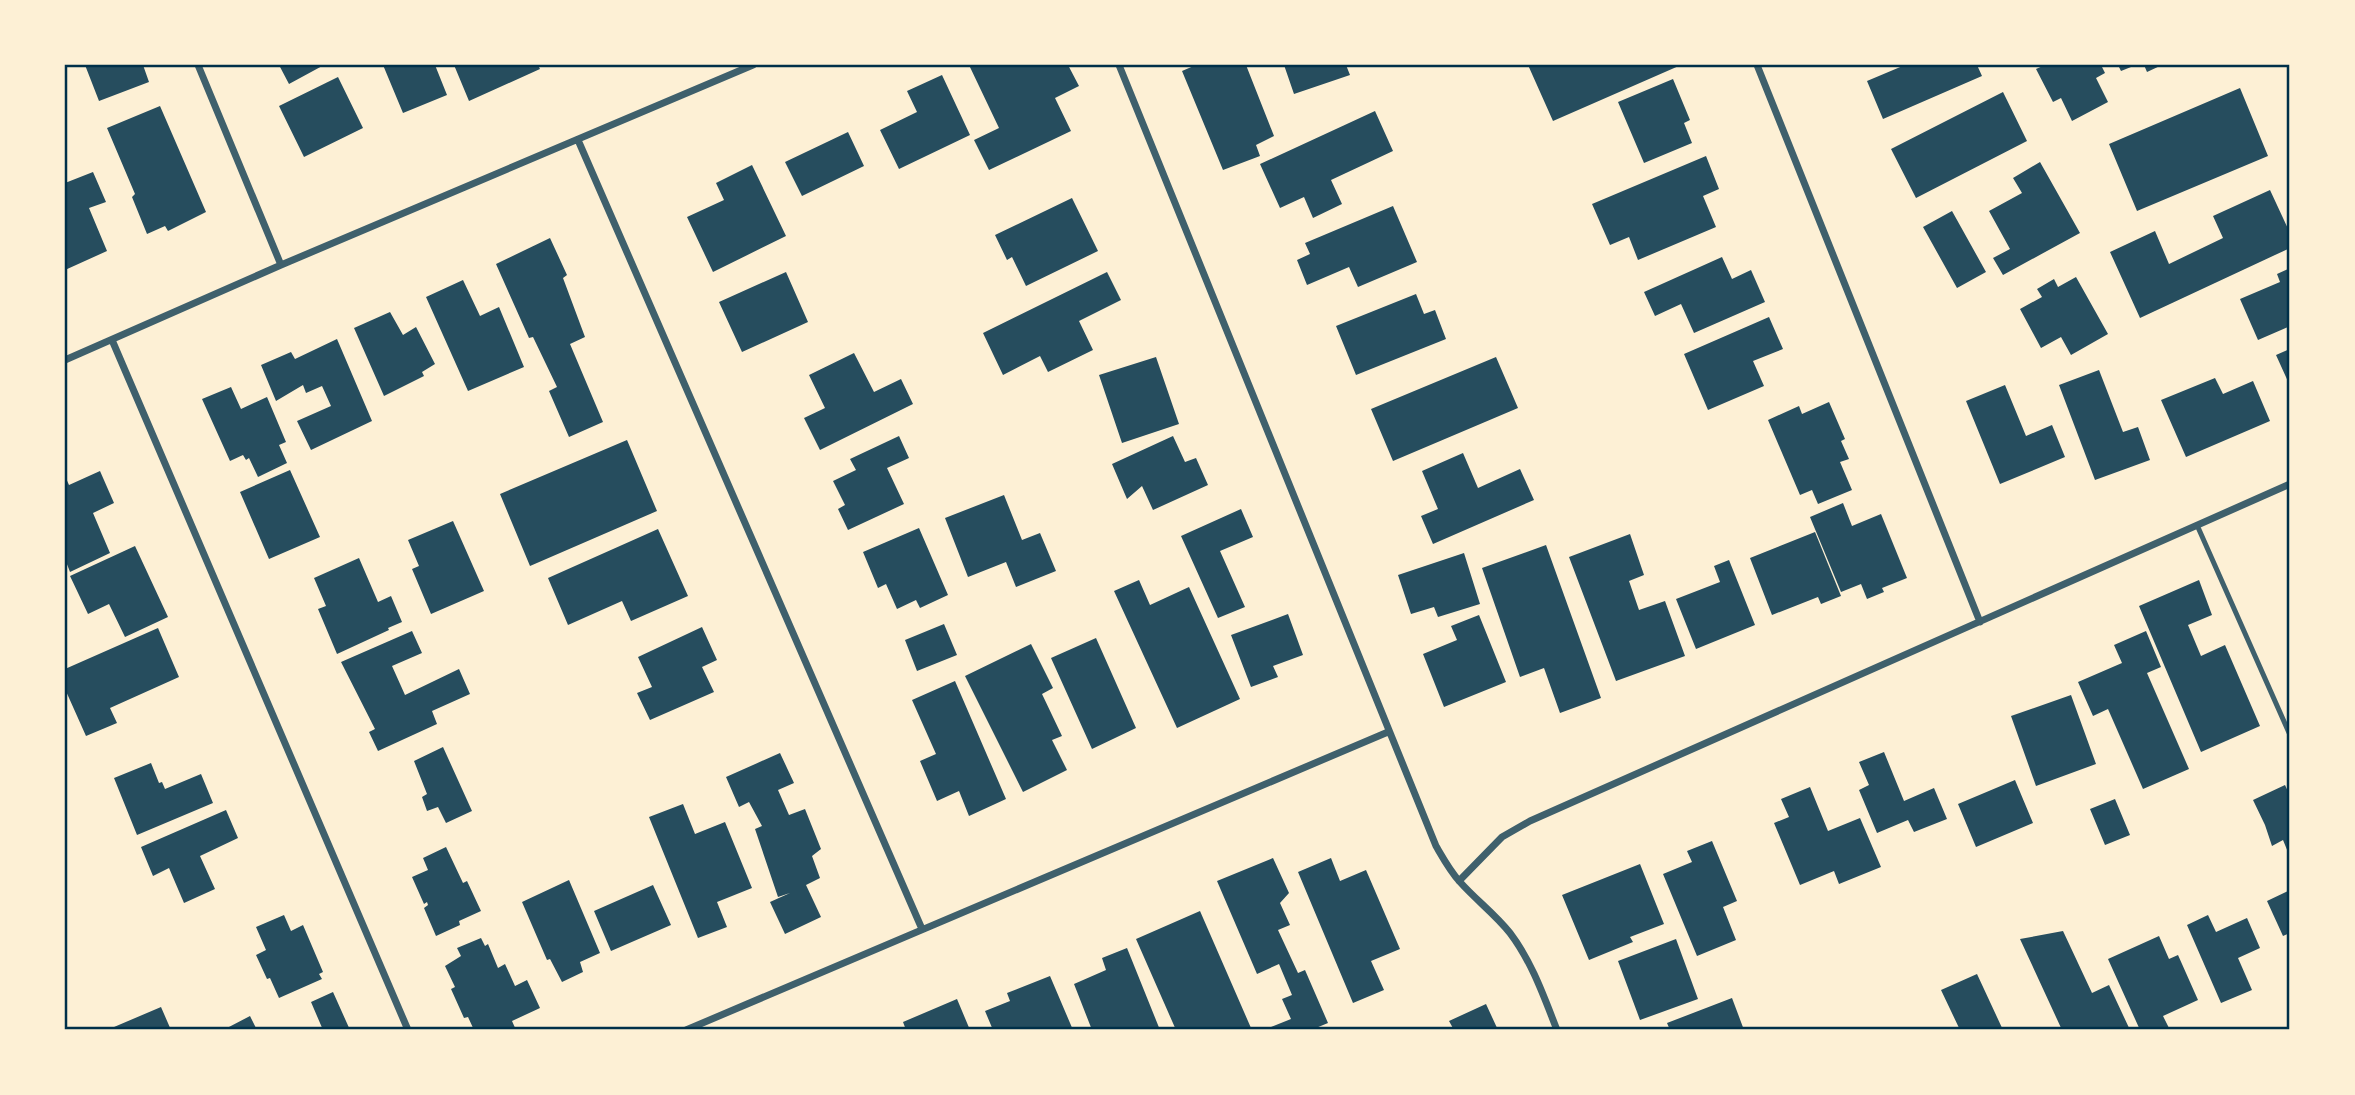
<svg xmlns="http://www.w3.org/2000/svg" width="2355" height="1095" viewBox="0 0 2355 1095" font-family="Lora,serif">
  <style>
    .building { fill: #264d5e }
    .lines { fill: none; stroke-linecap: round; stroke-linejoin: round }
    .service { stroke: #3f606c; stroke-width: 5 }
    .minor { stroke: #3f606c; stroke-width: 7 }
    .neatline { fill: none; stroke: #003049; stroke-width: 2.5 }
  </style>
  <rect width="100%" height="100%" fill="#fdf0d5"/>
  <path class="building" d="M85,65H143L149,82L99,101Z
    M279,65H324L289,84Z
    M383,65H435L447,95L403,113Z
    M454,65H538L540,69L469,101Z
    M969,65H999L1000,66L1004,65H1068L1079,86L1055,98L1071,131L989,170L974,140L999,128Z
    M1196,65H1246L1274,136L1256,145L1260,156L1223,170L1182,71Z
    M1284,65H1346L1350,75L1294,94Z
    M1528,65H1681L1553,121Z
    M1905,65H1977L1982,76L1883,119L1867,81Z
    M2045,65H2101L2105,73L2096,78L2108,102L2072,121L2061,98L2053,102L2036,69Z
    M2118,65H2136L2121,71Z
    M2144,65H2162L2147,72Z
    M942,75L970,135L899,169L880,130L917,112L907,91Z
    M338,77L363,128L304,157L279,106Z
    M1673,79L1690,120L1684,123L1692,143L1644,163L1618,102Z
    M2240,88L2268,156L2137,211L2109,144Z
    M2003,92L2027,141L1916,198L1891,149Z
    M160,106L206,212L168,231L165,226L147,234L132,197L135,194L107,128Z
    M1375,111L1393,151L1331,180L1342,204L1313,218L1304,197L1280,208L1260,164Z
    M848,132L864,166L802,196L785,162Z
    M1706,156L1719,189L1703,196L1716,227L1638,260L1629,237L1610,245L1592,204Z
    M2040,162L2080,233L2003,275L1993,258L2010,249L1989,211L2022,193L2013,178Z
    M752,165L786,236L713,272L687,217L724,200L716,183Z
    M93,172L106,202L89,208L107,251L65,270V183Z
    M2270,190L2290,233V248L2140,318L2110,252L2155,231L2169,264L2223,238L2213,216Z
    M1072,198L1098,251L1026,286L1012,257L1007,260L995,235Z
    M1393,206L1417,262L1358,287L1349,267L1307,285L1297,260L1310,254L1305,243Z
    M1952,211L1986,272L1957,288L1923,227Z
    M550,238L567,275L563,278L585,337L570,344L603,422L569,437L549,391L557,387L533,337L529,338L496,264Z
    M1722,257L1732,279L1751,270L1765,302L1694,333L1681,304L1655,316L1644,292Z
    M2290,268V326L2258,340L2240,299L2280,282L2277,274Z
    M786,272L808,322L742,352L719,302Z
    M1107,272L1121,300L1079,321L1093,350L1048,372L1040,356L1003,375L983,333Z
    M2076,277L2108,334L2071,355L2061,337L2041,348L2020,309L2042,297L2037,289L2054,279L2058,287Z
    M463,280L480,316L499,307L524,367L468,391L426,297Z
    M1416,294L1424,314L1435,310L1446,339L1356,375L1336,326Z
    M390,312L403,335L416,327L435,364L422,372L424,376L384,396L354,328Z
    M1769,317L1783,349L1753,361L1764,386L1708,410L1684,354Z
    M337,339L372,421L311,450L297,421L331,406L322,386L306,393L303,385L276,401L261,365L291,352L295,359Z
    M2290,349V386L2276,355Z
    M854,353L874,392L901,379L913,404L820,450L804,418L825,408L809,375Z
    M1156,357L1179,424L1122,443L1099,375Z
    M1496,357L1518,408L1393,461L1371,409Z
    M2099,370L2123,432L2138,427L2150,460L2095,480L2059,385Z
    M2215,378L2223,394L2253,381L2270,421L2186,457L2161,400Z
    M2005,385L2026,436L2052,425L2065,457L2000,484L1966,401Z
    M231,387L241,409L267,397L286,442L279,445L287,463L258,477L249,458L246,460L243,455L230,461L202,399Z
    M1829,402L1845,439L1841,441L1849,459L1840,462L1852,490L1818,504L1812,490L1800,495L1768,420L1799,406L1802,414Z
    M899,436L909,458L887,468L904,504L848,530L838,509L845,505L833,481L856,470L850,459Z
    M1173,436L1185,462L1196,458L1208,485L1153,510L1142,486L1127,499L1112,464Z
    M627,440L657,511L530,566L500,494Z
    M1463,453L1478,488L1520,469L1534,500L1433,544L1421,516L1438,509L1422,471Z
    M290,470L320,537L269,559L240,492Z
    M100,471L114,503L93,513L110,553L70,572L65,559V476L69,485Z
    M1004,495L1022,540L1040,533L1056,571L1016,587L1006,562L968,577L945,518Z
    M1843,503L1852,526L1881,514L1907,578L1882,588L1884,592L1867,599L1861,584L1841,592L1810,517Z
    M1241,509L1253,537L1220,551L1245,607L1218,618L1181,536Z
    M453,521L484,591L431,614L412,569L419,566L408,540Z
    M919,528L948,595L920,608L916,600L897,609L886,584L878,588L863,552Z
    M658,529L688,596L631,621L622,601L568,625L548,578Z
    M1815,532L1841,596L1821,604L1818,597L1772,615L1750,558Z
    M1630,534L1644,575L1629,581L1639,610L1665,601L1685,656L1616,681L1569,557Z
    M1546,545L1601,698L1560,713L1544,668L1520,677L1482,568Z
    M135,546L168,617L125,637L109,604L88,614L70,576Z
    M1464,553L1480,604L1438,617L1434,607L1411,614L1398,575Z
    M359,558L378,602L391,596L402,622L388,628L389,630L337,654L318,609L326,606L314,578Z
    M1729,560L1755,625L1696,649L1676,599L1720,582L1714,566Z
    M1139,580L1150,605L1189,587L1240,699L1177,728L1114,591Z
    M2199,580L2212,615L2188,625L2201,656L2225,645L2260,726L2201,752L2139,606Z
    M1288,614L1303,655L1273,666L1278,677L1251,687L1231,635Z
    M1479,615L1506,682L1444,707L1423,654L1457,640L1451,626Z
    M944,624L957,655L917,671L905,640Z
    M702,627L717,660L702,667L714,692L650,720L637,693L652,687L638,657Z
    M158,628L179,677L110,708L117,723L86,736L65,689V669Z
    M412,631L422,653L392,666L405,695L459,669L470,694L432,711L437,724L378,751L369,732L375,729L341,662Z
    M2146,631L2161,667L2147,673L2189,769L2143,789L2108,709L2093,716L2078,682L2122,663L2114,645Z
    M1096,638L1136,728L1092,749L1051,658Z
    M1031,644L1053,688L1042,694L1062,736L1052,740L1067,770L1023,792L965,676Z
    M955,681L1006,799L969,816L959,791L937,801L920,761L936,754L912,700Z
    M2071,695L2096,764L2036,786L2011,716Z
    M443,747L472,811L446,823L438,807L427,811L422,797L427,794L414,761Z
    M1884,752L1904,801L1934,788L1947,819L1914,832L1908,820L1877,833L1859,790L1869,785L1859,762Z
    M780,753L794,783L778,790L789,815L805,809L821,849L812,856L820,878L806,885L821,917L785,934L770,902L790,893L778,897L755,829L762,826L749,802L739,807L726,777Z
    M151,763L159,783L162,782L165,789L201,774L213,803L137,835L114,778Z
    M2015,780L2033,823L1976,847L1958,804Z
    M2285,785L2290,796V857L2283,840L2272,846L2265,825L2253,800Z
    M1810,787L1828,831L1860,818L1881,867L1839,884L1834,871L1800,885L1774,823L1789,817L1781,799Z
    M2115,799L2130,835L2105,845L2090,809Z
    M683,804L695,834L725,822L752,888L717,902L727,927L698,938L649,817Z
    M226,810L238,838L200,856L215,889L184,903L169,868L153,876L141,847Z
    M1712,841L1737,901L1723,907L1736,940L1697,956L1663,874L1692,862L1687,851Z
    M446,847L463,883L467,881L481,911L459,921L460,925L436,936L424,908L428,905L427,902L424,904L412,877L428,870L423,858Z
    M1273,858L1289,893L1280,903L1290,925L1278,930L1298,973L1305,970L1328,1023L1311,1030H1273L1271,1027L1291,1019L1282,999L1292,995L1279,964L1257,974L1217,881Z
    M1331,858L1340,881L1366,870L1400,949L1371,961L1384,990L1353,1003L1298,872Z
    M1640,864L1664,924L1630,937L1633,942L1589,960L1562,895Z
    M569,880L600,953L580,962L583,972L562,982L550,959L547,960L522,902Z
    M653,885L671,925L611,951L594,911Z
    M2290,890V933L2283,936L2267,901Z
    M1200,911L1251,1028L1246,1030H1176L1136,939Z
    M284,915L291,931L303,925L323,972L319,974L322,979L279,998L270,978L267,979L256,955L266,950L256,927Z
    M2208,915L2216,932L2247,918L2260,948L2238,958L2252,990L2221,1003L2187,925Z
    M2063,931L2092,993L2109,985L2130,1030H2062L2020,939Z
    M2159,936L2169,959L2178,955L2198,1000L2163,1016L2170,1030H2140L2108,959Z
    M481,938L485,946L488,944L498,968L505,964L515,986L527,980L540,1008L512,1021L516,1030L500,1029L474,1030L468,1017L464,1018L451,989L455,987L445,966L461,956L457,948Z
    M1676,939L1698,999L1640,1020L1618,961Z
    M1127,948L1160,1030H1092L1074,984L1106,970L1102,958Z
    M1977,974L2003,1030H1960L1941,990Z
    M1050,976L1073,1030H993L985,1011L1010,1001L1007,993Z
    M333,992L350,1030H323L311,1002Z
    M1732,998L1744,1030H1670L1667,1023Z
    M957,999L970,1030H906L903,1022Z
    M1486,1004L1498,1030H1454L1449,1021Z
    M161,1007L171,1030H107Z
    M250,1016L257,1030H228L227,1028Z"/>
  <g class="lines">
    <path class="service" d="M2197,525L2290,735"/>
    <path class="minor" d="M198,65L281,265
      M1119,65L1436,846C1443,858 1450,871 1460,882C1476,900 1495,914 1510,933C1532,962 1544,997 1557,1030
      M1757,65L1980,622
      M578,140L922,929
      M112,340L408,1030
      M65,360L281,265L753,65
      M1459,881L1502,837L1530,821L2290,484
      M686,1030L1388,732"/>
  </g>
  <rect width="2355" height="1095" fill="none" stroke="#fdf0d5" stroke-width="133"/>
  <rect x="66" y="66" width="2222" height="962" class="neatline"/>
</svg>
